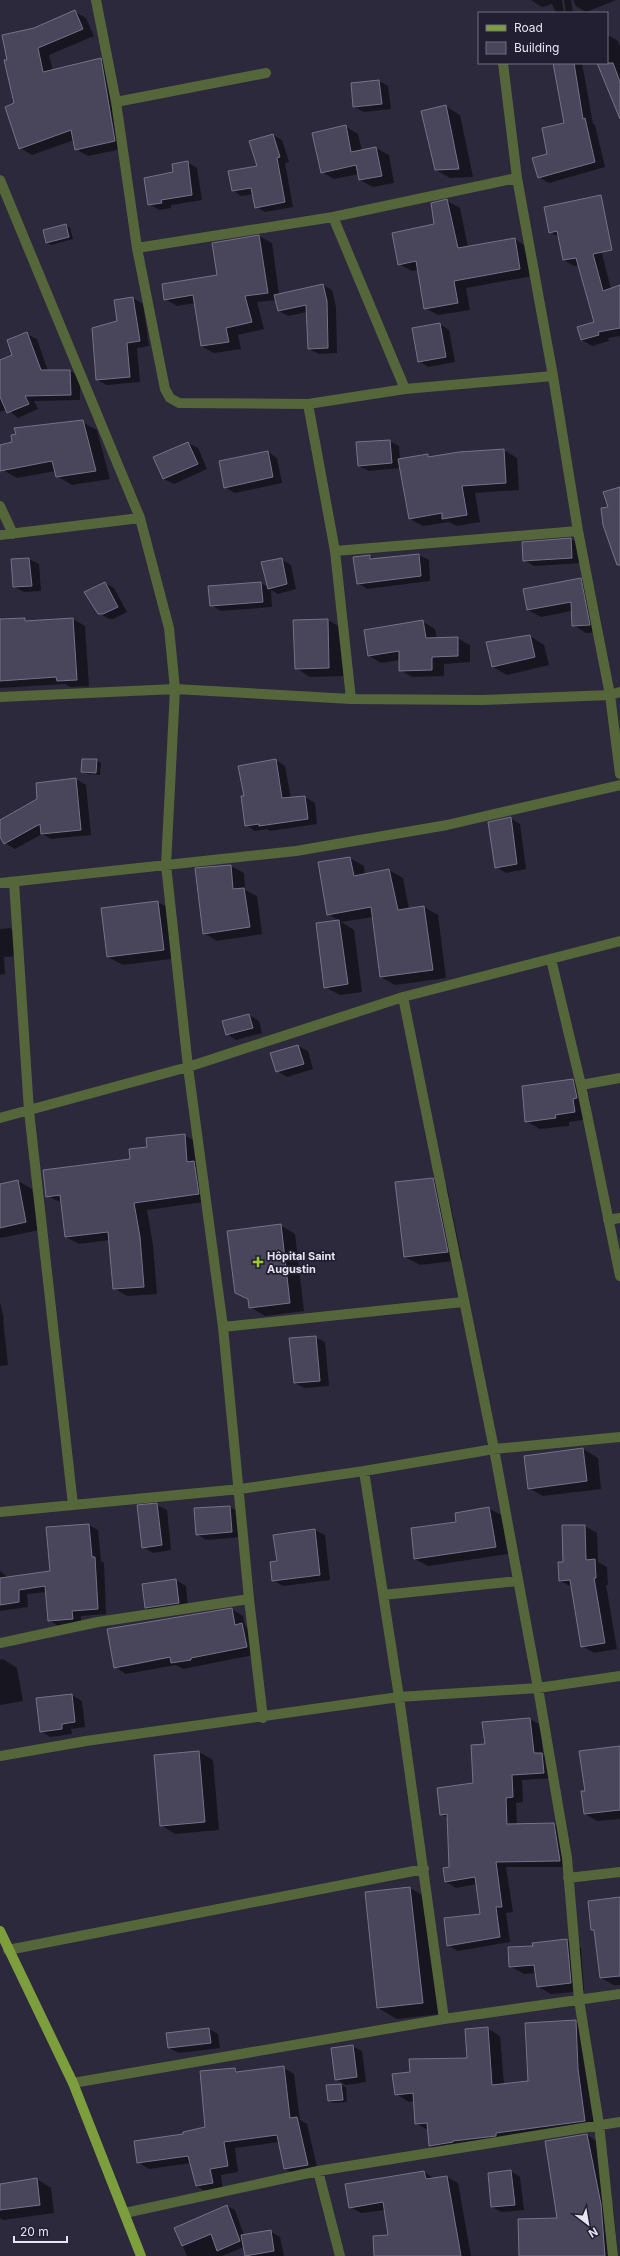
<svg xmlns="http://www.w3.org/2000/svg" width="620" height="2256" viewBox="0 0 620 2256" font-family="Inter,sans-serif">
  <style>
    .shadow { fill: #0007; fill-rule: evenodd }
    .building { fill: #49455a; stroke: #757289 }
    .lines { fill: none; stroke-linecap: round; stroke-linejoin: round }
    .minor { stroke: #55663a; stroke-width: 10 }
    .major { stroke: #7d9e3d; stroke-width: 10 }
    .poi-dot { fill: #9ccb32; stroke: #231f32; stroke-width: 1.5 }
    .labels { text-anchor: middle; stroke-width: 3.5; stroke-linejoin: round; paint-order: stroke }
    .poi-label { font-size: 11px; font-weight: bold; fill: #e6e4f1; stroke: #231f32; text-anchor: start }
  </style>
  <rect width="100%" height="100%" fill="#2c293c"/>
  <path class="shadow" d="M531,0H562L564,13H556L552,4L542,7Z
    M564,0H571L573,13H566Z
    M573,0H616L586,12L576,6Z
    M74,11L86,18L94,36L49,55L53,71L101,59L113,66L127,148L88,156L76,149L74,140L32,155L20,148L9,61L34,29Z
    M610,36L618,41L620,47V103L598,63H607V37Z
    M550,63H582L593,124L595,125L605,167L549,183L539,177L565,124L555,67Z
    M379,81L388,86L391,109L364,112L354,107Z
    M445,106L460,115L473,177L450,178L436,170Z
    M345,126L358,134L362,151L376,148L389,155L394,183L373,187L360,180L359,174L334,179L322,172Z
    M273,135L282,140L289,162L285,163L293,207L265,212L256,207L253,194L241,196L233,190L258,167Z
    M187,162L197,168L202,200L171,205V208L159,210L149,204L174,173Z
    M447,201L460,208L468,247L515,239L527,247L533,276L466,288L470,310L438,315L425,308L418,270L412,271L399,264L435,225Z
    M590,207L611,289L620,286V336L608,338L609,341L592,346L582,340L578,328L596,322L579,265L574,266L564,260L559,237L550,232Z
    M66,225L70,228L73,239L51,245L47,243Z
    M259,236L272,243L279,294L323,285L332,290L336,307L337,353L319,354L309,349L307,312L288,316L279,311L276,300L257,302L264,329L238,335L241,349L214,353L201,346L196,303L177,306L165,299L219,276L213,244Z
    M133,298L143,304L149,346L137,348L140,382L107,385L97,380Z
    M440,324L449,330L455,362L428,367L419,361Z
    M27,334L37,339L48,371H70L80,376V400L34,401L38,409L18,418L7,409L0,412V361L14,355Z
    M82,422L97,430L110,479L72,485L57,476L56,471L17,478L3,470L0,446Z
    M389,441L399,446L400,460L428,455L432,458L504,450L517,458L519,490L475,493L480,522L457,526L449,522L423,526L410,519L401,468L369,471L359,466Z
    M188,443L198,448L207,469L174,484L164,479L155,458Z
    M268,452L277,458L282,483L235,493L225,487Z
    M571,539L581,545L582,563L534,566L524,560Z
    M419,555L429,560L430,581L367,589L358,583L370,556L376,559Z
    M29,559L39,564L41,591L24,592L14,587L12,560Z
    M281,559L291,565L296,589L278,594L271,590L272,607L221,611L211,605L261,583L268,587Z
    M580,579L594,587L603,632L586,633L573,625L572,611L541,617L528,610Z
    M105,583L114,588L127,612L113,619H109L99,613Z
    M25,619L29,621L73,619L85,626L89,686L70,687L65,684L0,688V620Z
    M328,620L342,628L344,676L310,677L296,668L294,621Z
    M423,622L435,629L437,639L457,638L470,645V662L444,664V676L412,677L400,670V660L381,663L369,656Z
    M530,636L544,645L549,665L507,675L493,667Z
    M96,760L101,763L100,775L87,774L82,771Z
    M276,760L285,766L291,799L305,797L315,803L317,824L270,831L267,829L255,831L246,825L245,797Z
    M76,779L86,785L91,835L51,839L42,834L15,849L5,843L0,835V821Z
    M510,818L520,824L526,869L506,873L496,867Z
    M350,858L364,866L365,875L389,870L403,878L409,909L424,907L438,915L446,978L395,985L381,977L373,917L341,922L354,930L362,992L340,995L325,987L317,924L340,921L328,914L319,863Z
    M231,866L244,873L245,890L257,896L262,934L217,941L204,933Z
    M158,902L172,910L178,958L123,965L108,957Z
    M10,928L20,934L21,956L4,957L5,974L0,975V929Z
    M249,1015L259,1021L262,1033L236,1040L227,1034Z
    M298,1046L308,1051L313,1069L287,1077L277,1071Z
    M573,1080L587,1088L591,1106L586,1107L588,1119L569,1122V1126L540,1129L526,1121Z
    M184,1135L197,1142L211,1201L147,1210L153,1245L157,1294L127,1296L114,1288L110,1240L79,1244L66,1237L62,1203L47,1196Z
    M433,1179L447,1187L462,1260L420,1265L405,1257L396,1183Z
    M18,1181L32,1189L40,1230L0,1238V1185Z
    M280,1225L295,1234L304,1311L265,1316L250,1307L249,1300L236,1292Z
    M0,1302L4,1319H3L8,1365L0,1366Z
    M315,1337L325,1342L329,1386L304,1388L295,1383Z
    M583,1449L598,1458L601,1489L543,1496L529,1488Z
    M157,1505L167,1510L171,1550L153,1553L143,1547Z
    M230,1507L239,1512L241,1537L206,1540L197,1534Z
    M488,1508L501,1515L508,1554L428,1566L415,1559L457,1523Z
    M89,1525L98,1530L101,1561L104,1563L106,1614L81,1616V1624L58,1626L49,1620L47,1592L27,1594L28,1607L0,1611V1571L9,1578L51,1571L47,1528Z
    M563,1526H585L597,1533L598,1562L607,1567L608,1585H606L617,1649L594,1653L582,1646L572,1587L560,1581L564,1563Z
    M315,1530L325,1535L330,1580L283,1586L273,1580L279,1562Z
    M176,1580L186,1586L188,1608L155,1613L146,1608Z
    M232,1609L243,1616L245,1626L254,1631L258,1654L183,1669L176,1665L126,1674L115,1667ZM175,1655V1657L124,1667V1665Z
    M3,1659L17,1668L23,1701L0,1705V1660Z
    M72,1695L82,1701L85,1727L71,1729L72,1734L50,1737L41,1731Z
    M530,1719L541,1725L543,1755L553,1760L554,1778L522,1780L523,1802L516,1803L517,1825L554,1824L565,1830L570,1867H506L513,1912L506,1913L510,1942L458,1951L447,1945L481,1915L477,1884L456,1888L446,1882L450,1868L448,1818L441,1814L474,1784L487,1745L483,1723Z
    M620,1747V1819L597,1821L585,1814L586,1792Z
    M199,1752L213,1760L219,1830L175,1834L161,1825Z
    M410,1888L429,1899L441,2014L397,2019L378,2008Z
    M620,1898V1985H614L601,1978L596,1931L592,1929Z
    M567,1940L581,1948L584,1991L551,1994L537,1986L536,1973L524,1974L510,1966L534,1947Z
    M575,2021L589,2029L598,2128L444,2153L430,2146L429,2131L416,2123L414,2101L409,2102L396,2094L411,2073L468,2059L487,2028L500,2036L504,2084L529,2081Z
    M209,2029L218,2034L220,2048L179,2053L169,2048Z
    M352,2046L362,2051L366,2082L346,2085L336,2079Z
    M284,2068L294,2074L300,2120L307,2124L318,2171L296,2175L285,2169L279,2142L235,2148L238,2172L221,2175L223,2189L207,2192L196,2186L191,2163L149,2169L138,2162L184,2135L206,2128L235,2069L242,2073Z
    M341,2085L346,2087L347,2102L333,2103L329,2101Z
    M587,2135L600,2143L614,2213L618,2256H520L558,2219Z
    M511,2171L520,2177L524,2210L502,2212L492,2207Z
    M424,2172L435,2179L447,2177L458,2183L471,2256H375L389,2236L385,2210L361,2213L350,2207L346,2185Z
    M37,2179L51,2188L54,2213L3,2220L0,2218V2185Z
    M227,2206L235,2210L244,2235L270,2231L280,2237L284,2256H246L244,2247L222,2256H187L175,2229Z"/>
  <path class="building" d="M75,10L83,29L38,48L43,72L101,58L115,141L75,150L71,130L19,149L5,107L14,103L4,60H7L2,35L34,28Z
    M553,63H574L583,119L585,118L595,162L538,178L532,158L547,154L542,128L564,123Z
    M597,63H613L620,82V119Z
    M379,80L382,104L353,107L351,83Z
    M446,105L459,169L435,170L421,111Z
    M346,125L351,152L376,147L382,176L359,180L356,165L321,173L312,133Z
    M273,134L280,157L277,158L285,202L255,208L251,188L232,191L228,171L257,166L249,141Z
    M188,161L192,195L161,200L162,203L148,205L144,178L173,172L172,164Z
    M601,195L612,250L593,254L603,291L620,285V328L598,332L599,335L581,340L577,327L594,322L576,258L563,260L557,231L549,233L544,207Z
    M447,199L458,248L515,238L520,269L454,281L458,303L424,309L416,261L398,265L392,233L434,224L431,203Z
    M66,224L69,237L46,243L43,230Z
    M259,235L268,293L245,296L252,322L226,328L229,342L201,346L193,295L164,300L162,284L217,275L212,243Z
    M323,284L327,301L328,348L308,349L306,305L278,311L274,295Z
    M133,297L140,341L127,343L130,377L96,380L92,328L117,321L114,300Z
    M440,323L446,357L418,362L412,328Z
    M27,332L41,370H70L71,395L25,396L29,404L7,413L0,397V360L12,355L7,340Z
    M83,420L96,471L56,477L52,461L0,471V445L12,442L11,435L16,434L14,428Z
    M390,440L392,463L358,466L356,442Z
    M188,442L198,464L163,479L153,457Z
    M504,449L506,483L462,486L467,515L442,519V513L409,519L398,459L428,454V457L459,452Z
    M268,451L273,477L224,488L219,461Z
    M620,487V565H617L603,525L601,508L608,507L603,492Z
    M571,538L572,558L523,561L522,542Z
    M419,554L421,576L357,584L353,557L370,555V559Z
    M29,558L32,586L13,587L11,559Z
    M282,558L287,584L268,589L261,562Z
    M581,578L590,625L572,626L571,602L527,610L523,589Z
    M105,582L118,607L103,614H98L84,592Z
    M261,582L263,602L210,606L208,586Z
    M25,618V621L73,618L77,680L57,681L56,677L0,681V619Z
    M328,619L329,668L295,669L293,620Z
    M423,620L426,638L458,637V656L432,657V670L399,671V651L368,656L364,630Z
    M530,635L535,657L492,667L486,642Z
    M82,759H97L96,773L81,772Z
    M276,759L282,798L305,796L308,819L259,826V824L245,826L241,796H244L238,766Z
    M76,778L81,830L41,834L40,824L4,844L0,837V820L37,799L36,783Z
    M511,817L517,864L495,868L488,822Z
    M350,857L354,876L389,869L398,910L424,906L433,970L380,977L371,907L327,915L318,862Z
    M231,865L233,889L244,888L250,927L203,934L195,868Z
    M158,901L164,950L107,957L101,908Z
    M339,920L348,984L324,988L316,923Z
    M249,1014L253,1028L226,1035L222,1021Z
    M298,1045L304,1064L276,1072L270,1053Z
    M573,1079L577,1098L573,1099L575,1112L555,1115L556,1118L525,1122L522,1086Z
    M185,1134L187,1162L194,1161L199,1194L134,1203L140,1237L144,1287L113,1289L108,1232L65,1237L60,1195L46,1197L43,1170L130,1159L129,1149L147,1147L146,1138Z
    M433,1178L448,1252L404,1257L395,1182Z
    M18,1180L26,1222L0,1228V1184Z
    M281,1224L290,1303L249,1308L248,1299L235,1293L227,1231Z
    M316,1336L320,1381L294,1383L289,1338Z
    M583,1448L587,1481L528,1489L524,1456Z
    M157,1503L162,1545L142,1548L137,1505Z
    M230,1506L232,1532L196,1535L194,1508Z
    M489,1507L496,1547L414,1559L411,1528L456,1522L455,1513Z
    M89,1524L92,1557H95L98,1609L72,1611L73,1619L48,1621L45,1586L19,1590V1602L0,1605V1578L50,1571L46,1527Z
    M562,1525H585L586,1560L595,1559L596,1578H594L605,1643L581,1647L570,1580L559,1581L558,1562H563Z
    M315,1529L320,1575L272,1581L270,1562L277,1561L273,1535Z
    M176,1579L179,1603L145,1608L142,1584Z
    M232,1608L235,1625L242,1623L247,1647L191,1658V1660L171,1663L170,1657L114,1668L107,1629Z
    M72,1694L75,1722L62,1724V1729L40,1732L36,1698Z
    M530,1718L534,1753H542L544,1773L512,1775L513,1797L506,1798L507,1824L554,1823L560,1861L496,1862L502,1907H496L500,1937L447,1946L444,1918L480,1914L475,1877L445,1882L443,1868L449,1867L447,1814L440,1815L437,1788L473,1783L471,1745L485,1744L482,1722Z
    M620,1746V1810L584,1814L581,1791H585L579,1751Z
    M199,1751L205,1822L160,1826L154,1755Z
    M410,1887L423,2003L377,2008L365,1892Z
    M620,1897V1976L600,1978L594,1930H591L588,1901Z
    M567,1939L571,1983L537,1987L534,1965L509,1967L508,1947L533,1946L532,1943Z
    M576,2020L578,2069L585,2121L496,2133V2136L453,2141V2142L429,2146L427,2123L415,2124L413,2093L395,2095L392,2074L410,2072L409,2059L467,2058L465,2029L488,2027L492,2085L528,2081L525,2023Z
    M209,2028L211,2043L168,2048L166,2033Z
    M353,2045L357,2077L335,2080L331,2048Z
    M284,2066L290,2118L297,2117L308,2165L284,2169L277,2135L224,2142L228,2166L210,2169L213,2183L196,2186L188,2156L137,2163L134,2141L183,2134V2132L205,2127L200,2071L235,2068L236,2072Z
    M341,2084L343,2100L328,2101L326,2085Z
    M587,2134L601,2204L605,2256H519L518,2219L557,2218L545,2141Z
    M511,2170L515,2205L491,2207L488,2173Z
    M424,2171L426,2179L447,2176L461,2256H374L373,2236L388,2235L383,2202L349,2208L345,2184Z
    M37,2178L40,2205L0,2210V2184Z
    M227,2205L240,2241L217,2251L211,2234L182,2246L174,2228Z
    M271,2230L274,2251L245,2256L241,2235Z"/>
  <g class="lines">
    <path class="minor" d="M96,0L116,102L137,248L165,389L170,398L179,403L308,404L405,389L553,376
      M503,63L517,178L553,376L578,531L610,695L620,774
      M116,102L266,73
      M0,180L140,518L169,628L175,689L166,865L188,1067L223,1327L249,1599L263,1718
      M333,217L405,389
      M137,248L333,217L517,178
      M308,404L335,551L351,699
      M0,506L13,534
      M0,535L140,518
      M335,551L578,531
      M0,697L175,689L351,699L482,700L610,695L620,692
      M14,882L29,1111L73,1505
      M0,883L296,851L447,825L620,785
      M551,959L581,1085L620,1276
      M403,997L494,1449L538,1688L567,1858L579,2000L599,2124L613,2256
      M581,1085L620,1078
      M0,1118L188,1067L403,997L620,941
      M608,1220L620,1218
      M223,1327L463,1302
      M364,1471L399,1697L444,2019
      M0,1512L240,1489L364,1471L494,1449L620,1437
      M383,1595L518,1581
      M0,1643L98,1622L249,1599
      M0,1756L86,1741L399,1697L538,1688L620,1676
      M568,1878L620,1872
      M8,1950L424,1869
      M73,2083L444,2019L620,1994
      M318,2171L340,2256
      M125,2213L318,2171L620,2122"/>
    <path class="major" d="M0,1931L73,2083L141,2256"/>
  </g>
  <path class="poi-dot" d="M256 1256h4v4h4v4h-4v4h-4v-4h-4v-4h4z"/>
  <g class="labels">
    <g class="poi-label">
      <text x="267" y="1260">Hôpital Saint<tspan x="267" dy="13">Augustin</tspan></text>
    </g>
  </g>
  <rect x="478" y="12" width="130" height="52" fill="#231f32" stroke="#716e7e"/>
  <rect x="486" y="25" width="20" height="6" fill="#7d9e3d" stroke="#716e7e"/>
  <text x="514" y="32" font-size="12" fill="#e6e4f1">Road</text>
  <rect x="486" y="42" width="20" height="12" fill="#49455a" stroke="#716e7e"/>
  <text x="514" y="52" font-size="12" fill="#e6e4f1">Building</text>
  <g transform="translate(588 2224) rotate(149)" stroke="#231f32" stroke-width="3" paint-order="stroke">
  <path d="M0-3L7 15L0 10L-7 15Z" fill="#e6e4f1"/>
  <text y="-6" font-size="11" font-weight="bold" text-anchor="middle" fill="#e6e4f1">N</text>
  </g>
  <path d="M14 2236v6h53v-6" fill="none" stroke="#e6e4f1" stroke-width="2"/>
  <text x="20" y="2236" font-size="12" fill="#e6e4f1" stroke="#231f32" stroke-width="3" paint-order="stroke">20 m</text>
</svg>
